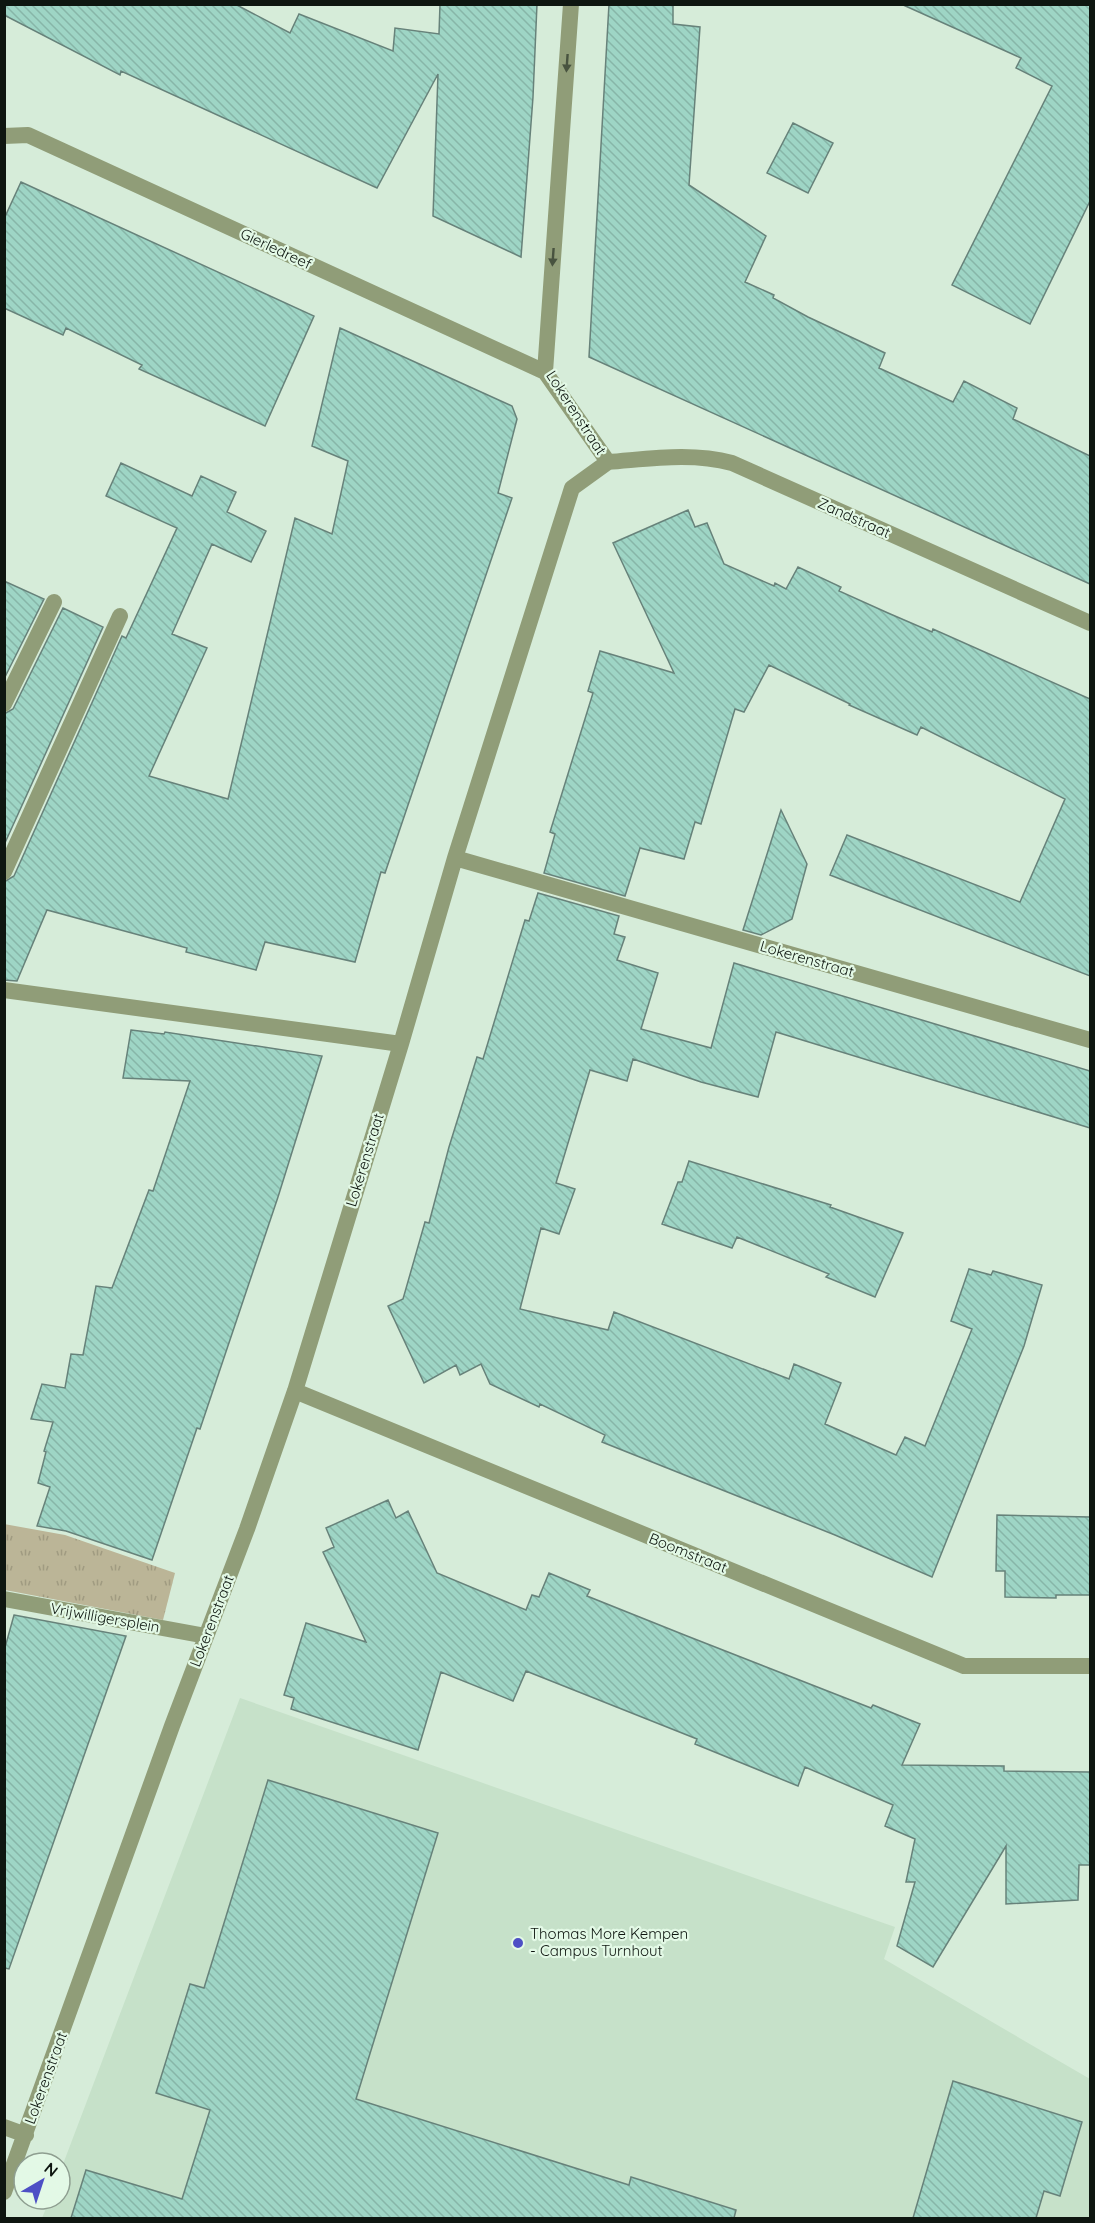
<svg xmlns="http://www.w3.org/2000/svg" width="1095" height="2223" viewBox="0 0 1095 2223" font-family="Quicksand,sans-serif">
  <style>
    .built { fill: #c6e1c9 }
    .grass { fill: url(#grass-tufts) }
    .building { fill: url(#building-back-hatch); stroke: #67827a; stroke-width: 1.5 }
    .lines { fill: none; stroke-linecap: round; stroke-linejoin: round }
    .minor { stroke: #909d78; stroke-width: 16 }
    .oneway { fill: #48533f }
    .poi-dot { fill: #4d4fc5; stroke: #e3f9e6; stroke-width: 2 }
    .labels { text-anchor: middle; stroke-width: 4.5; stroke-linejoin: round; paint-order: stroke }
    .street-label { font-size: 15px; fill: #0e1610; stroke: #e3f9e6 }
    .poi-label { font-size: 15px; fill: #0e1610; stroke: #e3f9e6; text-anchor: start }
  </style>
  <defs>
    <pattern id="grass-tufts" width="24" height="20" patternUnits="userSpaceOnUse" patternTransform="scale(1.5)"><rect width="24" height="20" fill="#bbb597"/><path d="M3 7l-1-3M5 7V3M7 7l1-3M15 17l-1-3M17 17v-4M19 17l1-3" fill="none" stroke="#a09b81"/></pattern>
    <pattern id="building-back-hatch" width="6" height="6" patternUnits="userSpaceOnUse" patternTransform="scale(1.5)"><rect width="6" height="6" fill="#9ed5c5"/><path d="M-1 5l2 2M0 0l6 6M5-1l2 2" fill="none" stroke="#87b6a8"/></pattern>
  </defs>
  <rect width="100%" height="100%" fill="#d6ecd9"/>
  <path class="built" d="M240,1698L895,1927L884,1959L1090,2079V2218H42L50,2199H60V2172Z"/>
  <path class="grass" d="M4,1524L65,1535L175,1573L163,1620L5,1590Z"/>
  <path class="building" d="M4,4H235L290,33L299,14L393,51L395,28L439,34L440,4H537L533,97L521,257L433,216L438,74L377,188L121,71L120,75L4,15Z
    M609,4H673V24L700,27L689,185L766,236L745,282L774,295L773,298L808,317L885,353L879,368L953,402L964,381L1017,408L1013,419L1090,456V584L589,357Z
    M901,4H1090V201L1030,324L952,285L1052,86L1016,68L1021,58Z
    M793,123L833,143L808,193L767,173Z
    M21,182L314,316L265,426L139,369L142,365L66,328L63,335L4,308V219Z
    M340,328L512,406L517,419L498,493L512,498L385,873L381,872L355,962L265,942L256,970L186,952L187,948L47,910L17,981L4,980V882L14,876L122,636L126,638L177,528L106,496L121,463L192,496L201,476L236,492L227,512L266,531L251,562L212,544L172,634L207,648L149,776L228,799L295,518L332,534L348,461L312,446Z
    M688,510L695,527L707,523L724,564L774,586L775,583L786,589L798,567L841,587L839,591L888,613L932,632L933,629L1090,699V976L830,875L847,835L1020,902L1065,799L921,727L917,735L849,705L850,704L769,665L744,712L735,709L701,824L695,822L684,859L640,848L625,896L544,873L555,834L550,832L593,693L588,691L600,651L674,673L613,543Z
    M4,581L44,599L4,679Z
    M63,608L103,627L4,845V714L13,709Z
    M781,810L807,864L792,919L761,935L743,930Z
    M538,893L619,916L614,934L625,937L617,960L658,973L641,1029L711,1048L734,963L1090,1071V1128L776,1032L758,1097L701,1082L633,1059L627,1081L590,1070L556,1183L575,1189L559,1234L541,1228L520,1309L608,1330L614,1312L789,1379L794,1364L841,1383L825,1424L896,1455L905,1437L925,1446L972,1329L951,1321L969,1269L991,1275L993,1271L1042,1285L1024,1346L932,1577L835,1535L602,1442L605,1435L540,1404L539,1407L490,1384L481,1364L460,1375L456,1365L424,1383L388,1306L403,1299L425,1222L429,1223L449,1147L477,1057L483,1059L525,920L529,921Z
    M131,1030L164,1034L165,1032L322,1056L278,1197L200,1429L197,1428L152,1560L66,1531L37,1526L50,1487L38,1483L46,1452L44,1451L53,1422L31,1419L42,1384L65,1388L71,1354L83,1355L96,1286L112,1288L149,1190L153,1191L190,1081L123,1078Z
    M689,1161L831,1205L830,1207L903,1233L875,1297L826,1277L829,1274L737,1237L732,1248L662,1224L678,1182H682Z
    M388,1500L396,1518L408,1511L437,1573L526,1610L532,1595L539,1597L549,1573L590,1590L587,1596L687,1636L871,1708L873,1705L920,1724L902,1765L1004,1766V1771L1090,1772V1865H1079L1078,1900L1006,1904V1846L933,1967L897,1946L915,1882H906L915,1839L885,1826L893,1805L805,1767L798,1786L695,1744L697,1739L526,1671L513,1701L441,1672L418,1750L291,1709L294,1698L284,1695L306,1623L366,1642L323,1552L334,1547L326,1528Z
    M997,1515L1090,1517V1595H1056V1598L1005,1597V1571H996Z
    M14,1615L126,1636L9,1969L4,1968V1651Z
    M268,1780L438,1833L356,2099L629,2185L631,2177L736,2210L734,2218H71L86,2170L182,2199L210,2110L156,2093L190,1984L204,1988Z
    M953,2081L1082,2122L1060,2196L1044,2191L1036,2218H913Z"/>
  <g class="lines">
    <path class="minor" d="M4,136L28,135L545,372
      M608,462C649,459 691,452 732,463L1090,623
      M4,704L54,602
      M455,858L1090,1040
      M4,872L120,616
      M4,990L401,1044
      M295,1391L964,1666H1090
      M4,1599L206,1636
      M4,2127L26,2135
      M4,2192L172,1726L247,1529L295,1391L401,1044L455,858L572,488L608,462L545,372L571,4"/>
  </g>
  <defs><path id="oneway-solid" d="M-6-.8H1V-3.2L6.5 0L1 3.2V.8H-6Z" transform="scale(1.5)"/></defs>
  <g class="oneway">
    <use href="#oneway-solid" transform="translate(567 63) rotate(94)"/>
    <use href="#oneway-solid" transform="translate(553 257) rotate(94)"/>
  </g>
  <circle class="poi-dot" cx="518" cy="1943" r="6"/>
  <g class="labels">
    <g class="street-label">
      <text transform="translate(276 249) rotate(25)" y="5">Gierledreef</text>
      <text transform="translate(576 413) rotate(57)" y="5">Lokerenstraat</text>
      <text transform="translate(854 518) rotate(24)" y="5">Zandstraat</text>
      <text transform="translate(807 959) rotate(16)" y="5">Lokerenstraat</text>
      <text transform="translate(365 1160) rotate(-73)" y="5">Lokerenstraat</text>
      <text transform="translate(688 1553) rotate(22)" y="5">Boomstraat</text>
      <text transform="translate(105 1618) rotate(10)" y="5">Vrijwilligersplein</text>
      <text transform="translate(212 1621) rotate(-69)" y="5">Lokerenstraat</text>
      <text transform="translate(46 2078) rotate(-70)" y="5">Lokerenstraat</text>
    </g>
    <g class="poi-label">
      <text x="530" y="1939">Thomas More Kempen<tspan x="530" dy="17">- Campus Turnhout</tspan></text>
    </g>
  </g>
  <rect width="1095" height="2223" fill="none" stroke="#0e1610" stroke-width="12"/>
  <g transform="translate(42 2181) rotate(39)"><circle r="28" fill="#e3f9e6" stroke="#8e9e90" stroke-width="1.5"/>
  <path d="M0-4.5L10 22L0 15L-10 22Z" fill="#4d4fc5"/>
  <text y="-9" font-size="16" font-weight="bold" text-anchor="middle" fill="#0e1610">N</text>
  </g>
</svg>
